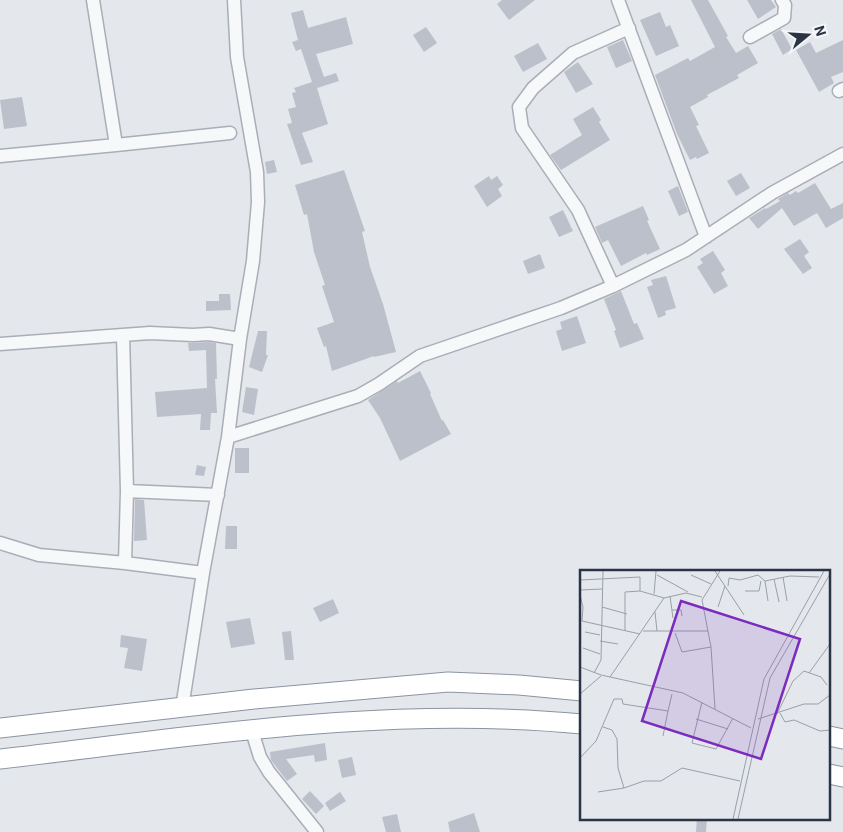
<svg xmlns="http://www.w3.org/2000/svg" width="843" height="832" viewBox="0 0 843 832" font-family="Roboto,sans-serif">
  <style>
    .building { fill: #bbc0ca }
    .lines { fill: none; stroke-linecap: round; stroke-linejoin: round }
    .minor-casing { stroke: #a9aeb7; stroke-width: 15 }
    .highway-casing { stroke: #8b94a3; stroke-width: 21 }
    .minor { stroke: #f7f8fa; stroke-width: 12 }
    .highway { stroke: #fff; stroke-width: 19 }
    .inset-road { fill: none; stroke: #9a9fa9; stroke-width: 1 }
    .view { fill: #7b2cbf; fill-opacity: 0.15; stroke: #7b2cbf; stroke-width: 2.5 }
    .inset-edge { fill: none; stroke: #2b3445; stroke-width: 2.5 }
  </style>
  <rect width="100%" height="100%" fill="#e4e7ec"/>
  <path class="building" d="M502,0H535L509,20L497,4Z
    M691,0H708L728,36L726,37L736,53L748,46L758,63L737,75L739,78L707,95L708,97L690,107L699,125L696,126L709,153L697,159L696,157L690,160L677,134L655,75L688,58L690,61L715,47Z
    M747,0H771L776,7L758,19Z
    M303,10L308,28L346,17L353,44L316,54L324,77L336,73L339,81L317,88L328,124L302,133L313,162L301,165L287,124L292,123L288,109L296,107L292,93L296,92L294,88L312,82L301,49L296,51L292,42L298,40L291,13Z
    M660,12L666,27L670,25L679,46L656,56L640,20Z
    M426,27L437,43L424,52L413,35Z
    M781,29L792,49L783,55L772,34Z
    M623,40L632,61L616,68L607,47Z
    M843,40V72L831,77L834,83L819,92L796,50L810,42L816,53Z
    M538,43L547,59L523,72L514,56Z
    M578,62L593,84L576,93L564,72Z
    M22,97L27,126L4,129L0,100Z
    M593,107L601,120L599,122L610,140L561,170L550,155L582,135L573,119Z
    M274,160L277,172L267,174L265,162Z
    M344,170L365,231L362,232L370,267L383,304L396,352L374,357V356L332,371L326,346L324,347L317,328L334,322L322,286L325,285L314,252L307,214L304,215L295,185Z
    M741,173L750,188L736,196L727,181Z
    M489,176L491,180L497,176L503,185L498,189L502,196L487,207L474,186Z
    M815,183L831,209L843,203V218L826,228L817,213L794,226L782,208L758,229L749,218L765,208L766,209L780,201L778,199L788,193L790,195L796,191L798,193Z
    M678,186L688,212L679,216L668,191Z
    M643,206L649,220L647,221L660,249L647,255L646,253L621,266L608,240L602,243L595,227Z
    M563,210L573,231L559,237L549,217Z
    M800,239L809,252L804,256L812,268L803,274L784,249Z
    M713,251L725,270L721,273L728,286L714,294L697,267L703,263L700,259Z
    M540,254L545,268L528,274L523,261Z
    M666,276L676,308L665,311L666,315L658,318L647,287L653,285L651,280Z
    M621,291L634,324L637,323L644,339L620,348L614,331L616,330L604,299Z
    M219,294H230L231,310L206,311V301H219Z
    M577,316L586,343L562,351L556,331L562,329L560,322Z
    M258,331H267L266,355H268L262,372L249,367Z
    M209,342L216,343L217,379H215L217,413H211L210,430H200L201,414L157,417L155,392L207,388L206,350L189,351L188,343Z
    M420,371L431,393L430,394L442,421L443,420L451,434L400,461L380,418L368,400L397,381L398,383Z
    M246,387L258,389L254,415L242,412Z
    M235,448H249V473H235Z
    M197,465L206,467L204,476L195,475Z
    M135,499L144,500L147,540L134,541Z
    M226,526H237V549H225Z
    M333,599L339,613L320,622L313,608Z
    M250,618L255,644L231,648L226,622Z
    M291,631L294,660H285L282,632Z
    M121,635L147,639L142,671L124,668L128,648L120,647Z
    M325,743L327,760L315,762L314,755L286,759L297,774L287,781L271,760L270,752Z
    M352,757L356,775L342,778L338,760Z
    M310,791L324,806L316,814L302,799Z
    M340,792L346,801L330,811L325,803Z
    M474,813L480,832H450L448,822Z
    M397,814L401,832H386L382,817Z
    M697,818L707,819L706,832H696Z"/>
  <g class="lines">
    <g class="minor-casing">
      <path id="minor" d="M93,0L116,145L230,133
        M618,0L706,237
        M750,37L784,18L785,5L782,0
        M839,91L843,89
        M0,156L116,145
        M613,286L578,210L522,128L519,107L533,88L573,53L629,28
        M123,335L127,491L125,563
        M0,344L150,333L193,335L209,334L240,339
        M228,437L358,396L379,384L420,356L561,308L613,286L686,250L772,193L843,154
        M127,491L218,495
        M0,543L39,555L125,563L203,573
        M182,708L203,573L228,437L240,339L253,261L258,202L257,172L237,57L234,0
        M252,731L260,757L269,772L317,832"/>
    </g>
    <g class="highway-casing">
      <path id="highway" d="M0,728L254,699L448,682L519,685L582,691
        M829,736L843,739
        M0,759C192,737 388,705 582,724
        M829,774L843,777"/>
    </g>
    <use href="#minor" class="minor"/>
    <use href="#highway" class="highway"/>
  </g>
  <g transform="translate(580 570)">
    <rect width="250" height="250" fill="#e4e7ec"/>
    <path class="inset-road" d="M135,1L164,45M77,5L108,22M111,5L131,14M203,7L207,31M194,9L199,32M0,10L60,7V21L84,28M185,11L188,31M148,16L149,8L160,10L178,5L185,11L210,6L239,7M0,20L23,19M165,21H179L181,11M74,24L76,1M0,25L3,37L2,51L60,64M90,26L93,48M22,37L47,44M138,37L145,16M92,40H101L102,46M75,42L77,61M45,61V22L60,21M63,61H128M5,62L20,65M95,63L102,82L131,77M20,71L38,74M3,78L20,84M0,97L21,105L103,123L171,158M14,103L21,90L23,1M229,103L250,74M30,107L84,28L106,23L122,27M0,124L21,106M122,132L112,173L136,179L153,148M135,139L131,77L122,30L140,1M200,143L205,152L214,150L240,161L250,160M197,144L213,111L224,101L241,107L247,115M116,149L148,159M178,149L224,134H238L250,125M23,157L32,160L37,169L38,198L44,218L64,211H81L102,198L160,211M83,166L88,141M0,188L16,171L34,129H42L43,134L88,141L92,124M18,222L44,218M153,249L184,109L244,1M158,249L190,108L250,4"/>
    <path class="view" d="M101,31L220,69L181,189L62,151Z"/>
    <rect width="250" height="250" class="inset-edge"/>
  </g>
  <g transform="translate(808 35) rotate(72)" stroke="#f4f6f9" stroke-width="4" paint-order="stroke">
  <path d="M0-4L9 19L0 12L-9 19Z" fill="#2b3445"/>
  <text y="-8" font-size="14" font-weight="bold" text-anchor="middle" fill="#2b3445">N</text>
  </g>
</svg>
